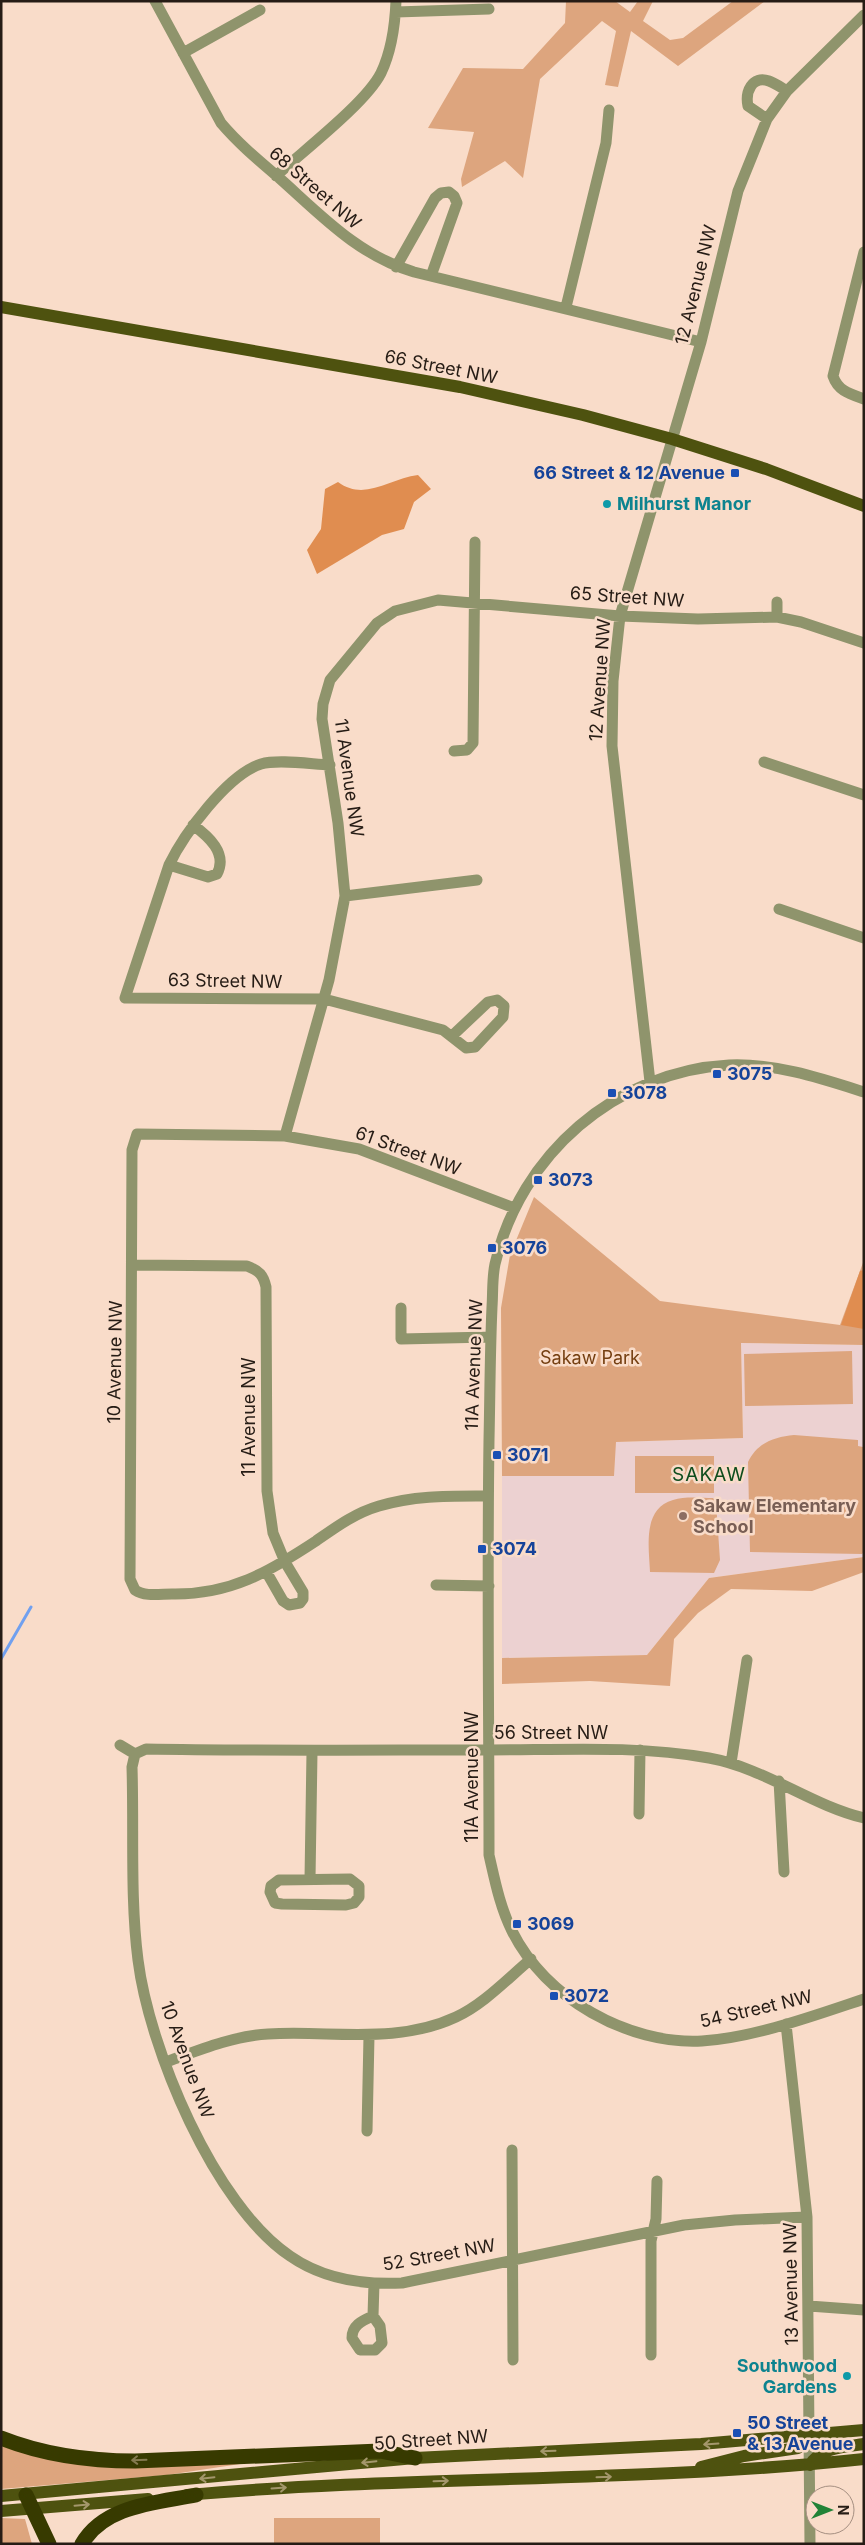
<svg xmlns="http://www.w3.org/2000/svg" width="865" height="2545" viewBox="0 0 865 2545" font-family="Inter,sans-serif">
  <style>
    .education { fill: #ecd1d1 }
    .green { fill: #dda57e }
    .forest { fill: #e08d50 }
    .lines { fill: none; stroke-linecap: round; stroke-linejoin: round }
    .stream { stroke: #71a0ef; stroke-width: 3 }
    .minor { stroke: #8f946c; stroke-width: 11 }
    .major { stroke: #4e520f; stroke-width: 12 }
    .highway { stroke: #373a00; stroke-width: 15 }
    .oneway { stroke: #a4976c }
    .oneway2 { stroke: #857b50 }
    .transit-dot { fill: #1a4fb4; stroke: #f9dcc9; stroke-width: 2 }
    .culture-dot { fill: #0f9aa8; stroke: #f9dcc9; stroke-width: 2 }
    .education-dot { fill: #8d6e63; stroke: #f9dcc9; stroke-width: 2 }
    .labels { text-anchor: middle; stroke-width: 5; stroke-linejoin: round; paint-order: stroke }
    .street-label { font-size: 18px; fill: #261c15; stroke: #f9dcc9 }
    .transit-label { font-size: 18px; font-weight: bold; fill: #164399; stroke: #f9dcc9; text-anchor: start }
    .culture-label { font-size: 18px; font-weight: bold; fill: #0d838f; stroke: #f9dcc9; text-anchor: start }
    .park-label { font-size: 18px; fill: #753f11; stroke: #f9dcc9 }
    .education-label { font-size: 18px; font-weight: bold; fill: #785e54; stroke: #f9dcc9; text-anchor: start }
    .neighbourhood-label { font-size: 19px; letter-spacing: 1px; fill: #0f4d1d; stroke: #f9dcc9 }
  </style>
  <rect width="100%" height="100%" fill="#f9dcc9"/>
  <path class="education" d="M741,1343L864,1345V1557L709,1578L647,1655L502,1658V1476H614L615,1442L743,1438Z"/>
  <path class="green" d="M566,1H615L630,12L638,1H653L643,21L670,40L683,38L733,1H765L678,66L631,31L618,87L605,85L616,31L602,21L540,79L523,178L505,161L462,187L461,179L474,132L428,128L463,68L523,69L565,23Z
    M534,1197L660,1301L840,1325L864,1260V1345L741,1343L743,1438L616,1442L614,1476H502L501,1308L510,1255Z
    M852,1351L853,1404L745,1406L744,1354Z
    M794,1435L858,1440V1446L863,1447L864,1552L862,1554L750,1552L748,1462C757,1443 774,1437 794,1435Z
    M635,1456H714V1493H635Z
    M713,1498L716,1502L720,1560L714,1573L650,1572C649,1547 642,1509 673,1500C685,1496 701,1498 713,1498Z
    M864,1557V1572L812,1591L731,1589L698,1613L674,1639L670,1686L590,1681L502,1684V1658L647,1655L709,1578Z
    M1,2444L240,2464L167,2475L1,2489Z
    M1,2518L25,2519L32,2544H1Z
    M274,2518H380V2544H274Z"/>
  <path class="forest" d="M418,475L431,489L414,502L404,529L382,535L317,574L307,550L321,529L325,489L338,482C365,502 390,478 418,475Z
    M864,1270V1329L841,1325L860,1271Z"/>
  <g class="lines">
    <path class="stream" d="M1,1659L31,1607"/>
    <path class="minor" d="M155,1L221,123C238,143 257,159 277,176C320,214 357,255 414,272L701,342
      M396,12L489,9
      M183,53L260,10
      M767,119L748,106C745,92 752,75 769,81C775,83 782,88 787,91
      M276,176C303,151 366,103 381,73C392,50 395,26 396,1
      M864,252L833,376C838,391 850,394 864,399
      M396,267L435,198L441,193L449,192L454,196L457,203L431,276
      M566,307L606,143L609,110
      M777,602V617
      M454,751L467,750L473,743L475,542
      M764,762L864,795
      M330,765C310,764 278,759 261,764C227,775 184,834 169,865L125,998L324,999L443,1030L466,1048L475,1047L503,1017L504,1006L497,1000L488,1002L453,1035
      M169,865L208,877L217,874C228,853 208,836 193,825
      M345,896L477,880
      M779,909L864,938
      M650,1082L612,746L613,681L620,616L701,342L738,191L767,119L787,91L864,15
      M864,1092C820,1078 775,1063 729,1065C616,1071 520,1155 495,1264C492,1278 493,1293 492,1307C490,1351 490,1395 489,1440C487,1578 489,1716 489,1855C495,1881 500,1907 512,1931C545,1998 628,2045 702,2041C753,2038 816,2015 864,1999
      M285,1136L329,980L345,896L338,823L322,719L323,704L330,680L377,623L395,611L438,600L620,616L698,619L777,617L801,622L864,643
      M133,1265L247,1266C259,1271 263,1274 266,1287L267,1491L273,1533L285,1562L303,1592V1599L300,1603L289,1605L283,1601L267,1573
      M401,1308V1339L490,1337
      M488,1496C451,1496 415,1495 379,1506C355,1513 336,1527 316,1541C269,1572 230,1595 172,1594C160,1594 145,1597 135,1590L130,1579L132,1150L137,1134L285,1136L359,1149L514,1208
      M436,1585L489,1586
      M120,1745L135,1754L146,1749C259,1751 373,1750 486,1750C560,1750 636,1745 709,1758C765,1768 810,1805 864,1818
      M135,1754L132,1767C134,1830 130,1898 138,1960C149,2048 214,2205 290,2256C323,2279 362,2285 402,2283L684,2225L735,2220L807,2217
      M731,1763L747,1660
      M779,1781L784,1872
      M639,1814L640,1750
      M310,1879L312,1752
      M350,1879L359,1886V1897L354,1903L346,1905L282,1904L275,1903L270,1892L271,1886L279,1880Z
      M786,2024L807,2217L810,2544
      M166,2062C199,2050 233,2036 268,2034C331,2030 396,2045 456,2017C484,2004 507,1979 531,1959
      M367,2131L369,2036
      M512,2150L513,2360
      M809,2306L864,2310
      M373,2316C362,2321 352,2325 352,2338L360,2350H375L382,2343L380,2326L373,2316L374,2283
      M651,2355V2241L656,2219L657,2181"/>
    <path class="major" d="M1,307L460,387L583,415L672,439L766,469L864,506
      M810,2465C820,2447 846,2447 864,2444
      M701,2467L744,2456L798,2448L809,2440L810,2435
      M187,2495C413,2475 639,2483 864,2459
      M1,2496L415,2458L701,2444L864,2430
      M1,2511L148,2499"/>
    <path class="highway" d="M1,2438C44,2455 89,2461 135,2461L380,2451L415,2458
      M26,2495L49,2544
      M82,2544C104,2505 157,2503 196,2495"/>
  </g>
  <defs><path id="oneway-shaft" d="M-6 0H5M1.5-3L5.5 0L1.5 3" fill="none" stroke-width="1.6" stroke-linecap="round" stroke-linejoin="round" transform="scale(1.25)"/></defs>
  <g class="oneway">
    <use href="#oneway-shaft" transform="translate(711 2444) rotate(176)"/>
    <use href="#oneway-shaft" transform="translate(548 2451) rotate(178)"/>
    <use href="#oneway-shaft" transform="translate(369 2462) rotate(174)"/>
    <use href="#oneway-shaft" transform="translate(604 2477) rotate(-2)"/>
    <use href="#oneway-shaft" transform="translate(207 2478) rotate(174)"/>
    <use href="#oneway-shaft" transform="translate(441 2481) rotate(-2)"/>
    <use href="#oneway-shaft" transform="translate(279 2488) rotate(-4)"/>
    <use href="#oneway-shaft" transform="translate(82 2505) rotate(-5)"/>
  </g>
  <use class="oneway2" href="#oneway-shaft" transform="translate(139 2460) rotate(178)"/>
  <g class="transit-dot">
    <rect x="730" y="468" width="10" height="10" rx="2.5"/>
    <rect x="712" y="1069" width="10" height="10" rx="2.5"/>
    <rect x="607" y="1088" width="10" height="10" rx="2.5"/>
    <rect x="533" y="1175" width="10" height="10" rx="2.5"/>
    <rect x="487" y="1243" width="10" height="10" rx="2.5"/>
    <rect x="492" y="1450" width="10" height="10" rx="2.5"/>
    <rect x="477" y="1544" width="10" height="10" rx="2.5"/>
    <rect x="512" y="1919" width="10" height="10" rx="2.5"/>
    <rect x="549" y="1991" width="10" height="10" rx="2.5"/>
    <rect x="732" y="2428" width="10" height="10" rx="2.5"/>
  </g>
  <g class="culture-dot">
    <circle cx="607" cy="504" r="5"/>
    <circle cx="847" cy="2376" r="5"/>
  </g>
  <circle class="education-dot" cx="683" cy="1516" r="5"/>
  <g class="labels">
    <g class="street-label">
      <text transform="translate(315 188) rotate(41)" y="6">68 Street NW</text>
      <text transform="translate(696 285) rotate(-76)" y="6">12 Avenue NW</text>
      <text transform="translate(441 367) rotate(11)" y="6">66 Street NW</text>
      <text transform="translate(627 597) rotate(4)" y="6">65 Street NW</text>
      <text transform="translate(600 680) rotate(-86)" y="6">12 Avenue NW</text>
      <text transform="translate(349 778) rotate(82)" y="6">11 Avenue NW</text>
      <text transform="translate(225 981) rotate(1)" y="6">63 Street NW</text>
      <text transform="translate(408 1151) rotate(20)" y="6">61 Street NW</text>
      <text transform="translate(115 1362) rotate(-89)" y="6">10 Avenue NW</text>
      <text transform="translate(474 1365) rotate(-88)" y="6">11A Avenue NW</text>
      <text transform="translate(249 1417) rotate(-90)" y="6">11 Avenue NW</text>
      <text x="551" y="1739">56 Street NW</text>
      <text transform="translate(472 1777) rotate(-90)" y="6">11A Avenue NW</text>
      <text transform="translate(756 2009) rotate(-13)" y="6">54 Street NW</text>
      <text transform="translate(187 2060) rotate(70)" y="6">10 Avenue NW</text>
      <text transform="translate(439 2255) rotate(-10)" y="6">52 Street NW</text>
      <text transform="translate(791 2284) rotate(-91)" y="6">13 Avenue NW</text>
      <text transform="translate(431 2440) rotate(-4)" y="6">50 Street NW</text>
    </g>
    <g class="transit-label">
      <text x="725" y="479" text-anchor="end">66 Street &amp; 12 Avenue</text>
      <text x="727" y="1080">3075</text>
      <text x="622" y="1099">3078</text>
      <text x="548" y="1186">3073</text>
      <text x="502" y="1254">3076</text>
      <text x="507" y="1461">3071</text>
      <text x="492" y="1555">3074</text>
      <text x="527" y="1930">3069</text>
      <text x="564" y="2002">3072</text>
      <text x="747" y="2429">50 Street<tspan x="747" dy="21">&amp; 13 Avenue</tspan></text>
    </g>
    <g class="culture-label">
      <text x="617" y="510">Milhurst Manor</text>
      <text x="837" y="2372" text-anchor="end">Southwood<tspan x="837" dy="21">Gardens</tspan></text>
    </g>
    <g class="park-label">
      <text x="590" y="1364">Sakaw Park</text>
    </g>
    <g class="education-label">
      <text x="693" y="1512">Sakaw Elementary<tspan x="693" dy="21">School</tspan></text>
    </g>
    <g class="neighbourhood-label">
      <text x="709" y="1481">SAKAW</text>
    </g>
  </g>
  <rect width="865" height="2545" fill="none" stroke="#261c15" stroke-width="5"/>
  <g transform="translate(830 2510) rotate(90)"><circle r="24" fill="#f9dcc9" stroke="#a58f81"/>
  <path d="M0-4L9 19L0 12L-9 19Z" fill="#218337"/>
  <text y="-8" font-size="14" font-weight="bold" text-anchor="middle" fill="#261c15">N</text>
  </g>
</svg>
